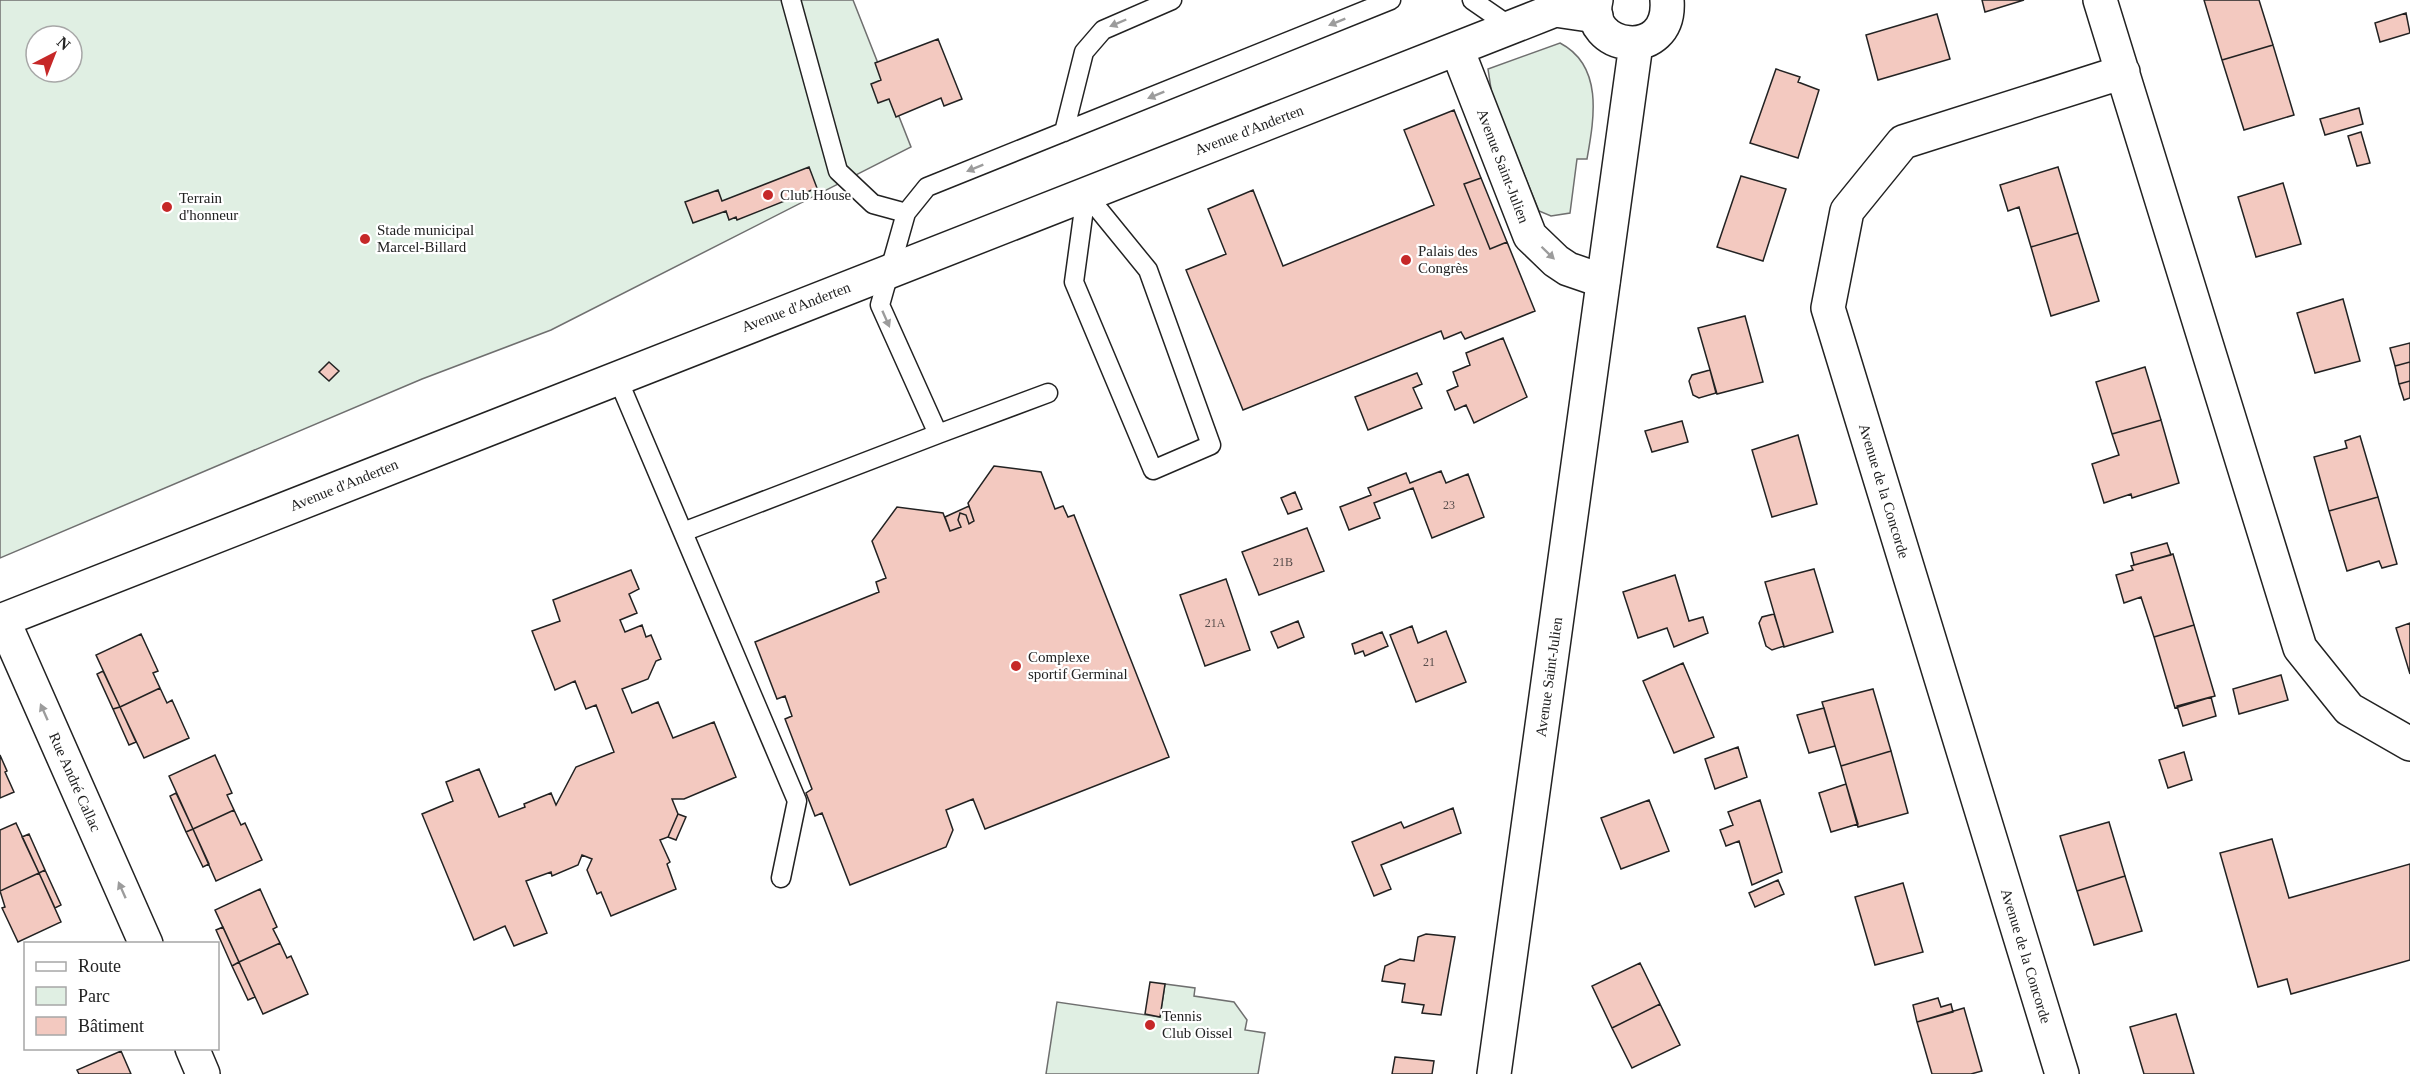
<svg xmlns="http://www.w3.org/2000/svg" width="2410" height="1074" viewBox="0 0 2410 1074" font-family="'Times New Roman',serif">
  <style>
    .green { fill: #e0efe3; stroke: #6f6f6f; stroke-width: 1.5; fill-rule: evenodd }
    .building { fill: #f3c9c0; stroke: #222; stroke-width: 1.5 }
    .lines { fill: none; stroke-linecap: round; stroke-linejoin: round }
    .service-casing { stroke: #222; stroke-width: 21 }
    .minor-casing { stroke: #222; stroke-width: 36 }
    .tertiary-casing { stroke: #222; stroke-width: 36 }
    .service { stroke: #fff; stroke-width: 18 }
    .minor { stroke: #fff; stroke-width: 33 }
    .tertiary { stroke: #fff; stroke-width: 33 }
    .oneway { fill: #9c9c9c }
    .poi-dot { fill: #c62828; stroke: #fff; stroke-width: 2 }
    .labels { text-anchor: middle; stroke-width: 4.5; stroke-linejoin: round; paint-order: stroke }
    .number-label { font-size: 12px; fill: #564c4a }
    .street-label { font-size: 15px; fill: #222; stroke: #fff }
    .poi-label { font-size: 15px; fill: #222; stroke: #fff; text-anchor: start }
  </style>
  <rect width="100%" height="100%" fill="#fff"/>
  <path class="green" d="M0,0H853L911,147L551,330L422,379L0,558ZM36,36H72V72H36Z
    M1560,43C1604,66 1594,119 1587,159H1577L1570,213L1551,216L1539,211L1492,95L1488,69Z
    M1165,984L1195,988L1194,996L1234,1002L1247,1020L1245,1030L1265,1033L1258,1074H1046L1057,1002L1160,1017Z"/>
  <path class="building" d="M1982,0H2024L1985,12Z
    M2204,0H2259L2273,45L2222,60Z
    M2406,13L2410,33L2380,42L2375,23Z
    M1937,14L1950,59L1878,80L1866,35Z
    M938,39L962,99L944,106L941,98L896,117L889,99L878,103L871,84L881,80L875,63Z
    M2273,45L2294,115L2244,130L2222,60Z
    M1776,69L1800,77L1798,82L1819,90L1798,158L1750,143Z
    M2359,108L2363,124L2325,135L2320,119Z
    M1454,110L1481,178L1464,184L1490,249L1507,242L1535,311L1465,339L1461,332L1444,339L1441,331L1243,410L1186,270L1226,254L1208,209L1253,190L1283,266L1434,205L1404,130Z
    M2361,132L2370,163L2357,166L2348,136Z
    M809,167L817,188L737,220L736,217L729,220L726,211L693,223L685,202L718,190L722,201Z
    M2058,167L2078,233L2031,247L2019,207L2008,211L2000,185Z
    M1741,176L1786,189L1763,261L1717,247Z
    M1481,178L1507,242L1490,249L1464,184Z
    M2283,183L2301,244L2256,257L2238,197Z
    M2078,233L2099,301L2051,316L2031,247Z
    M2343,299L2360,361L2315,373L2297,313Z
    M1745,316L1763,382L1717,394L1698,328Z
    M1503,338L1527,397L1474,423L1466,405L1455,410L1447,391L1458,386L1453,372L1470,365L1466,353Z
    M2410,343V362L2395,366L2390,348Z
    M329,362L339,371L329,381L319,372Z
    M2410,362V381L2399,384L2395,366Z
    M2145,367L2161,420L2112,434L2096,382Z
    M1710,370L1716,393L1699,398L1693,395L1689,381L1692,375Z
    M1417,373L1422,384L1413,388L1422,408L1368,430L1355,397Z
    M2410,381V398L2404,400L2399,384Z
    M2161,420L2179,483L2132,498L2131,494L2104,503L2092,464L2119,455L2112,434Z
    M1682,421L1688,442L1652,452L1645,431Z
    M1798,435L1817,504L1772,517L1752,450Z
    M2360,436L2378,497L2329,511L2314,457L2347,448L2345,441Z
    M994,466L1041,472L1055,509L1063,506L1068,517L1074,515L1169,757L985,829L973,799L946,810L953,830L946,847L850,885L822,813L815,816L806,793L812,789L785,719L792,716L785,696L777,699L755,642L879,592L876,582L886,578L872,541L897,507L943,513L950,531L961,527L958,520L960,513L966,515L969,524L974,521L968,503Z
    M1441,471L1446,483L1468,474L1484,517L1432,538L1413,488L1374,503L1380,518L1349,530L1340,507L1371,495L1368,488L1406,473L1410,483Z
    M1295,492L1302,509L1288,514L1281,498Z
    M2378,497L2397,564L2382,568L2379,561L2347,571L2329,511Z
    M969,506L974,521L969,524L966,515L960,513L958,520L961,527L950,531L945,517Z
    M1307,528L1324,571L1259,595L1242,552Z
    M2167,543L2171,555L2134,565L2131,553Z
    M2173,554L2194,625L2154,637L2141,597L2124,603L2116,575L2133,570L2131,566Z
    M1814,569L1833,632L1784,647L1765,582Z
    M631,570L639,589L629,594L637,613L620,620L625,632L642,625L646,637L651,635L661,659L656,661L648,679L622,689L632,713L658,702L673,738L714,722L736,777L684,799H672L678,814L668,837L660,840L670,862L667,864L676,889L611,916L601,892L597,894L587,870L592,859L582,855L578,865L552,876L551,872L526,881L547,933L514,946L505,926L474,940L422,814L453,801L446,782L479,769L499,817L525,807L524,804L551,793L556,805L576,767L614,752L596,705L586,709L575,681L555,690L532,631L560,621L553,600Z
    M1675,575L1689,621L1703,617L1708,633L1674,647L1667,628L1638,638L1623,592Z
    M1226,579L1250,650L1205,666L1180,595Z
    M1774,614L1784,646L1772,650L1766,646L1759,623L1762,617Z
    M1298,621L1304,637L1278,648L1271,632Z
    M2410,623V674L2396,628Z
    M2194,625L2215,696L2175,708L2154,637Z
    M1412,626L1418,643L1446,631L1466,682L1416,702L1390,635Z
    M1382,632L1388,646L1365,656L1363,651L1355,654L1352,644Z
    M141,634L158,671L153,673L160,688L120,707L96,655Z
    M1683,663L1714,737L1674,753L1643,681Z
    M103,671L120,707L113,709L97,674Z
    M2281,675L2288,700L2239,714L2233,689Z
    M160,688L167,703L172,700L189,738L144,758L120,707Z
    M1873,689L1891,751L1841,766L1822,702Z
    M2211,697L2216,716L2183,726L2177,706Z
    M120,707L136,742L129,745L113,709Z
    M1824,708L1835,746L1809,753L1797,715Z
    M1738,747L1747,777L1715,789L1705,759Z
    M1891,751L1908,813L1858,827L1841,766Z
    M2184,752L2192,780L2168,788L2159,760Z
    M0,755L7,771L5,772L14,792L0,798Z
    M215,755L232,793L227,795L234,810L193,829L169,776Z
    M1846,784L1858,824L1831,832L1819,793Z
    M176,793L193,829L186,832L170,796Z
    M1649,800L1669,851L1621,869L1601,818Z
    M1760,800L1782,872L1752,885L1739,841L1726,846L1720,830L1733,825L1728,812Z
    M1453,808L1461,833L1381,865L1391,889L1374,896L1352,842L1401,822L1404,828Z
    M234,810L241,825L245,823L262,860L216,881L193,829Z
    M678,814L686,817L676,840L668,837Z
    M2109,822L2125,876L2077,891L2060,836Z
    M16,823L39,873L0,891V830Z
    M193,829L209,864L203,867L186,832Z
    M29,834L45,870L39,873L22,837Z
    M2272,839L2289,898L2410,864V960L2291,994L2287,979L2258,987L2220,853Z
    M45,870L61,905L55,908L39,873Z
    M39,873L61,922L18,942L2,908L5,907L0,891Z
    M2125,876L2142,931L2094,945L2077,891Z
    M1778,880L1784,894L1755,907L1749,893Z
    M1903,883L1923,952L1875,965L1855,897Z
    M260,889L277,927L273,929L280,943L239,962L215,910Z
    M223,927L239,962L232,966L216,930Z
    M1426,934L1455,937L1441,1015L1422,1013L1424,1005L1402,1002L1405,984L1382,981L1385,966L1400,959L1414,961L1418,937Z
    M280,943L287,958L291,956L308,994L263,1014L239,962Z
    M239,962L255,997L248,1000L232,966Z
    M1640,963L1660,1004L1612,1028L1592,986Z
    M1150,982L1165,984L1160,1017L1145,1014Z
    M1938,998L1941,1007L1951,1004L1953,1012L1917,1022L1913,1005Z
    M1660,1004L1680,1045L1632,1068L1612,1028Z
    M1964,1008L1982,1071L1971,1074H1932L1917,1022Z
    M2176,1014L2194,1074H2144L2130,1027Z
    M121,1051L131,1074H79L77,1070Z
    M1395,1057L1434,1061L1432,1074H1392Z"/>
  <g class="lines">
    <g class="service-casing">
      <path id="service" d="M791,0L838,171L873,204L906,213
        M1472,0L1511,27
        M1064,132L1084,52L1103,30L1172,0
        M1086,194L1148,270L1211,445L1153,470L1074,282Z
        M617,377L797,801L781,878
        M938,434L1048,393
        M683,532L938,434L880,305L906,213L927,187L1391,0"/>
    </g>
    <g class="minor-casing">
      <path id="minor" d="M2100,0L2300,648L2349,709L2410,744
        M1457,49L1530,236L1556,261L1568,269L1603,281
        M3,620L146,944
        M0,621L1555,10L1596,16
        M192,1048L203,1074
        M2062,1074L1828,308L1847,211L1903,142L2123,72"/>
    </g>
    <g class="tertiary-casing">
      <path id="tertiary" d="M1596,0C1583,50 1672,64 1667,0
        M1494,1074L1636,44"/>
    </g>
    <use href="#service" class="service"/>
    <use href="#minor" class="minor"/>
    <use href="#tertiary" class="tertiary"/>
  </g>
  <defs><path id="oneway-solid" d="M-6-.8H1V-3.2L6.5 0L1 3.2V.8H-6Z" transform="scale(1.5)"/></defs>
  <g class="oneway">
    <use href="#oneway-solid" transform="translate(1337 22) rotate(158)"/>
    <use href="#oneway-solid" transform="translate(1118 23) rotate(157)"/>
    <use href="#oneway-solid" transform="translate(1156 95) rotate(158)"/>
    <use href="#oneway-solid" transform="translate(975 168) rotate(158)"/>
    <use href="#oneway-solid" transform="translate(1548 253) rotate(44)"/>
    <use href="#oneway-solid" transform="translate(886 319) rotate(66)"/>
    <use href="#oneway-solid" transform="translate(44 712) rotate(-114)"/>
    <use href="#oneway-solid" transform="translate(122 890) rotate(-114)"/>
  </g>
  <g class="poi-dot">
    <circle cx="768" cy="195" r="6"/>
    <circle cx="167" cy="207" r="6"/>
    <circle cx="365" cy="239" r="6"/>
    <circle cx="1406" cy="260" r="6"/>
    <circle cx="1016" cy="666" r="6"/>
    <circle cx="1150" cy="1025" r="6"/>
  </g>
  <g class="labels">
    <g class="number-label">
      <text x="1449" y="509">23</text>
      <text x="1283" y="566">21B</text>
      <text x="1215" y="627">21A</text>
      <text x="1429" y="666">21</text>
    </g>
    <g class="street-label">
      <text transform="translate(1249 130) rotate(-21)" y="5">Avenue d'Anderten</text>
      <text transform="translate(1503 166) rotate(69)" y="5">Avenue Saint-Julien</text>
      <text transform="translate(796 307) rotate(-21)" y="5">Avenue d'Anderten</text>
      <text transform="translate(344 485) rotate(-22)" y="5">Avenue d'Anderten</text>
      <text transform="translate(1884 491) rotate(73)" y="5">Avenue de la Concorde</text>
      <text transform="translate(1549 677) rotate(-82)" y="5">Avenue Saint-Julien</text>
      <text transform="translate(75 782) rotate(66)" y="5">Rue André Callac</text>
      <text transform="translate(2026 956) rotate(73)" y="5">Avenue de la Concorde</text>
    </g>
    <g class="poi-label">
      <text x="780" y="200">Club House</text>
      <text x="179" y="203">Terrain<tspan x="179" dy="17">d'honneur</tspan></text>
      <text x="377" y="235">Stade municipal<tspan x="377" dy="17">Marcel-Billard</tspan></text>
      <text x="1418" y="256">Palais des<tspan x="1418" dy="17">Congrès</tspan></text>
      <text x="1028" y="662">Complexe<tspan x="1028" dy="17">sportif Germinal</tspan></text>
      <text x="1162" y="1021">Tennis<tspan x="1162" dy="17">Club Oissel</tspan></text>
    </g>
  </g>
  <rect x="24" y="942" width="195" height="108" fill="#ffffff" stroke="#a7a7a7" stroke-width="1.5"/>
  <rect x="36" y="962" width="30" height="9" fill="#ffffff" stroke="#a7a7a7" stroke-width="1.5"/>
  <text x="78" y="972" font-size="18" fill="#222222">Route</text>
  <rect x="36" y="987" width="30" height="18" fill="#e0efe3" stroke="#a7a7a7" stroke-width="1.5"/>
  <text x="78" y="1002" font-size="18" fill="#222222">Parc</text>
  <rect x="36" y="1017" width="30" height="18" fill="#f3c9c0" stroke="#a7a7a7" stroke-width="1.5"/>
  <text x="78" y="1032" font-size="18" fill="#222222">Bâtiment</text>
  <g transform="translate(54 54) rotate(42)"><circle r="28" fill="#ffffff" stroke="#a7a7a7" stroke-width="1.5"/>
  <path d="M0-4.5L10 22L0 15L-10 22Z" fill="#c62828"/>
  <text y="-9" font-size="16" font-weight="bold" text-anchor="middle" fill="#222222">N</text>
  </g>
</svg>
